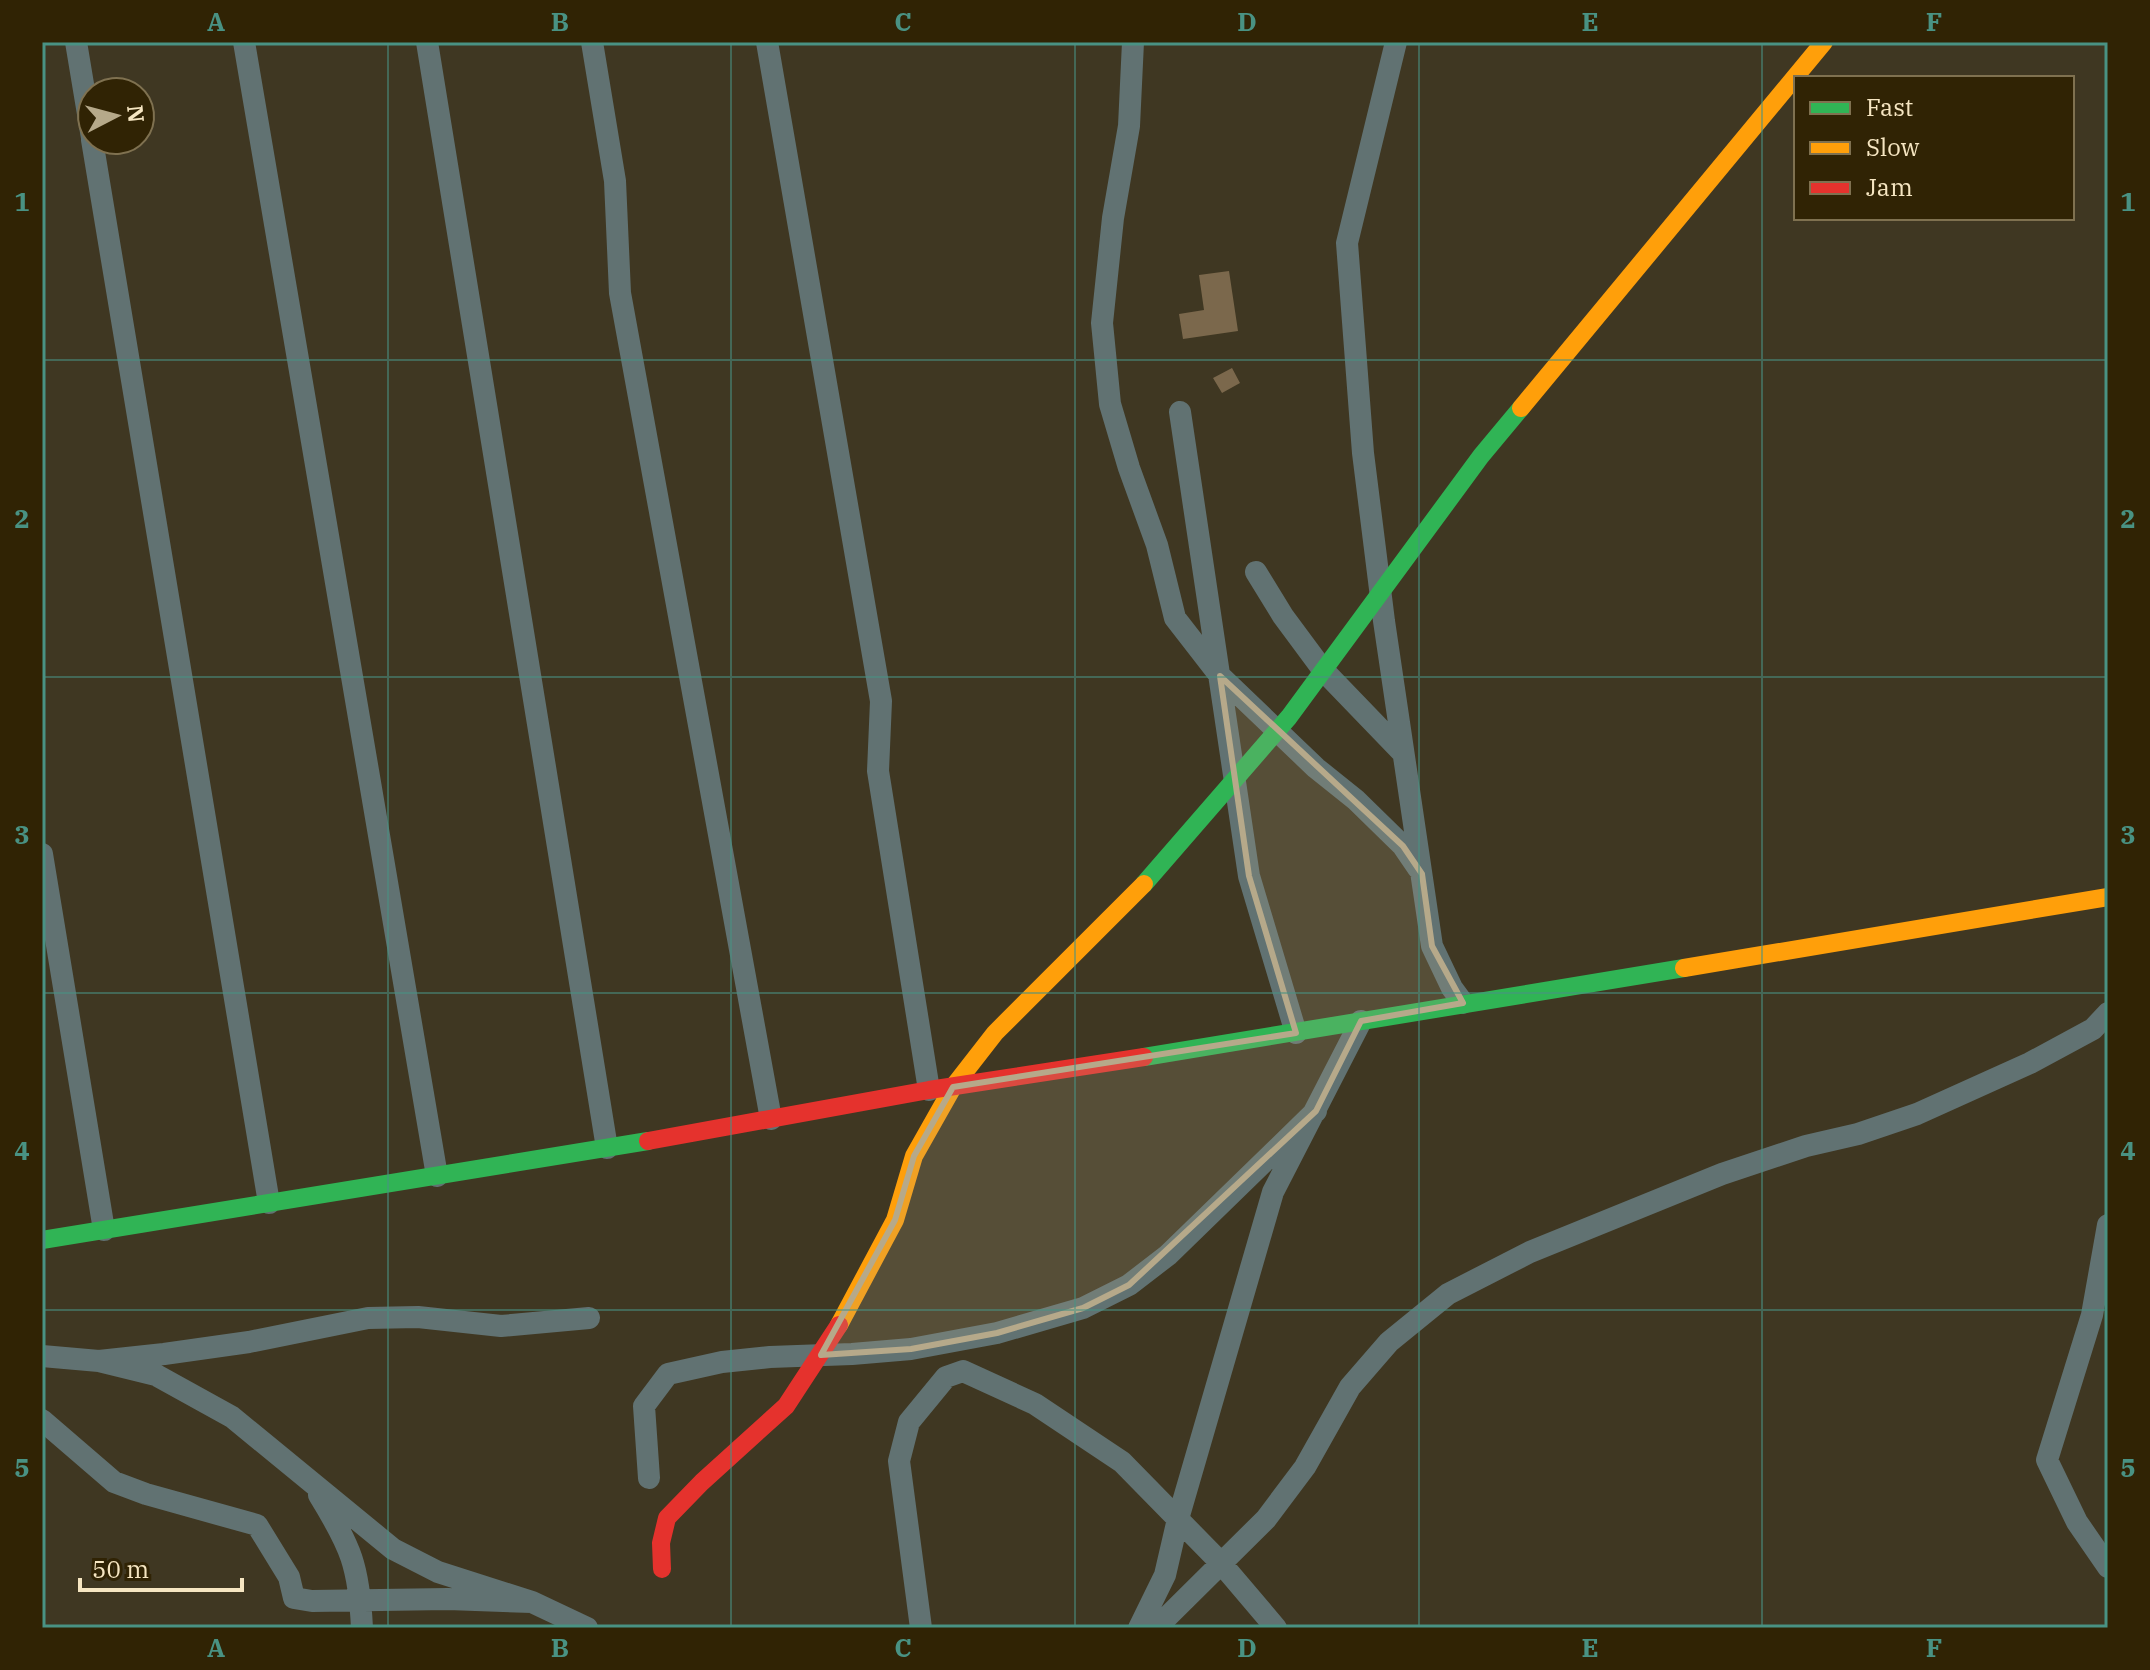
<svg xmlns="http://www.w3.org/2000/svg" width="2150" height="1670" viewBox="0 0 2150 1670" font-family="'IBM Plex Serif',serif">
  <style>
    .building { fill: #7b684c }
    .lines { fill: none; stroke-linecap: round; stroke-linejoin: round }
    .street { stroke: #617272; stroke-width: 22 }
    .fast { stroke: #30b455; stroke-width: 18 }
    .slow { stroke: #ff9f0a; stroke-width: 18 }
    .jam { stroke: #e5322d; stroke-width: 18 }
    .marked { fill: #b6a98a; fill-opacity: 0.2; stroke: #b6a98a; stroke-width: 6; stroke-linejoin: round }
    .grid { fill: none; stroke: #499283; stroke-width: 2; stroke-opacity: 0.55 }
    .neatline { fill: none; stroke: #499283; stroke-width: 3 }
    .grid-label { font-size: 26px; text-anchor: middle; font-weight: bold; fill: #499283 }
  </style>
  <rect width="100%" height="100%" fill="#3f3722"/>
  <path class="building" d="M1229,271L1238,331L1183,339L1179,314L1204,310L1199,275Z
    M1232,368L1240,383L1222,393L1213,378Z"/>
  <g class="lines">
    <path class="street" d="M76,42L92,138
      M244,42L437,1176
      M427,42L607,1148
      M592,42L615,181L620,293L771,1119
      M767,42L881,701L878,771L929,1090
      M1133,42L1129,126L1113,218L1102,323L1110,404L1129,468L1157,545L1175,618L1220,676L1316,768L1356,800L1403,846L1418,868
      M1396,42L1347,243L1363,453L1384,621L1432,946L1452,988L1463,1003
      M92,140L269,1203
      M1180,412L1249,876L1296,1033
      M1256,572L1283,616L1323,670L1403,753
      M42,854L104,1230
      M2108,1225L2092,1315L2047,1460L2077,1522L2108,1567
      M42,1356L99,1361L164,1354L249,1342L368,1318L418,1317L501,1326L589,1318
      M99,1361L156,1375L232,1417L393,1549L438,1572L532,1602L587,1628
      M42,1420L114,1482L146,1494L257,1525L289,1577L294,1598L312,1601L448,1599L532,1602
      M649,1478L644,1406L668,1374L722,1362L770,1357L852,1354L911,1349L997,1333L1083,1308L1129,1285L1168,1255L1316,1111
      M319,1495C351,1547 359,1566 362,1628
      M921,1628L899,1461L909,1422L946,1377L963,1371L1035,1404L1122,1462L1220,1562L1276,1628
      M1139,1628L1165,1575L1178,1519L1273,1192L1361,1021
      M1156,1628L1266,1519L1305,1467L1350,1387L1389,1342L1448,1294L1530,1252L1722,1174L1806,1146L1858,1134L1917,1114L2030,1063L2093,1029L2108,1013"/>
    <path class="fast" d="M1144,884L1289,717L1481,456L1521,408
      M1144,1057L1684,968
      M42,1240L648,1141"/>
    <path class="slow" d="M1521,408L1824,42
      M1684,968L2108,897
      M839,1325L895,1220L914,1156L953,1087L995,1033L1144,884"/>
    <path class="jam" d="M648,1141L929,1090L1144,1057
      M662,1569L661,1543L667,1518L702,1482L786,1406L839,1325"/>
  </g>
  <path class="marked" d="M1220,676L1403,846L1422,874L1432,946L1463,1003L1361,1021L1316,1111L1129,1285L1083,1308L997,1333L911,1349L821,1355L895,1220L914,1156L953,1087L1296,1033L1249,876Z"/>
  <path class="grid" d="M388,42V1628M731,42V1628M1075,42V1628M1419,42V1628M1762,42V1628M42,360H2108M42,677H2108M42,993H2108M42,1310H2108"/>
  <rect width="2150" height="1670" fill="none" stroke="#302304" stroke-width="88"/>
  <rect x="1794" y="76" width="280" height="144" fill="#302304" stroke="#7f7150" stroke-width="2"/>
  <rect x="1810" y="102" width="40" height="12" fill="#30b455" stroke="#7f7150" stroke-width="2"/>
  <text x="1866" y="116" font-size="24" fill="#f6e6c2">Fast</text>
  <rect x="1810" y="142" width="40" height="12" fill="#ff9f0a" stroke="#7f7150" stroke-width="2"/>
  <text x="1866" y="156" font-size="24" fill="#f6e6c2">Slow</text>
  <rect x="1810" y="182" width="40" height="12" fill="#e5322d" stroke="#7f7150" stroke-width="2"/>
  <text x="1866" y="196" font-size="24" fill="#f6e6c2">Jam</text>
  <g transform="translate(116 116) rotate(84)"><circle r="38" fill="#302304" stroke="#7f7150" stroke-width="2"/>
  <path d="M0-6L14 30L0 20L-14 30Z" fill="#b6a98a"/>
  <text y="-12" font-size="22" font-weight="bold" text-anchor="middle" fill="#f6e6c2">N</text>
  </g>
  <path d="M80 1578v12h162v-12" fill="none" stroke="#f6e6c2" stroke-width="4"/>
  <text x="92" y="1578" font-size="24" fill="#f6e6c2" stroke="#302304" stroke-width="6" paint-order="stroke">50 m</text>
  <rect x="44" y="44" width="2062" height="1582" class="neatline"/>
  <g class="grid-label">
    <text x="216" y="31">A</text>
    <text x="560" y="31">B</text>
    <text x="903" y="31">C</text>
    <text x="1247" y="31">D</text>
    <text x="1590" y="31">E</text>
    <text x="1934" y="31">F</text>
    <text x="22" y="211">1</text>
    <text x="2128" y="211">1</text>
    <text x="22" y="528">2</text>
    <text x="2128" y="528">2</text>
    <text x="22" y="844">3</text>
    <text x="2128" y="844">3</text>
    <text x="22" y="1160">4</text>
    <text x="2128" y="1160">4</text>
    <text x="22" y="1477">5</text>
    <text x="2128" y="1477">5</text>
    <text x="216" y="1657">A</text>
    <text x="560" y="1657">B</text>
    <text x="903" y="1657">C</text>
    <text x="1247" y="1657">D</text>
    <text x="1590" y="1657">E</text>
    <text x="1934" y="1657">F</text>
  </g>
</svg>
